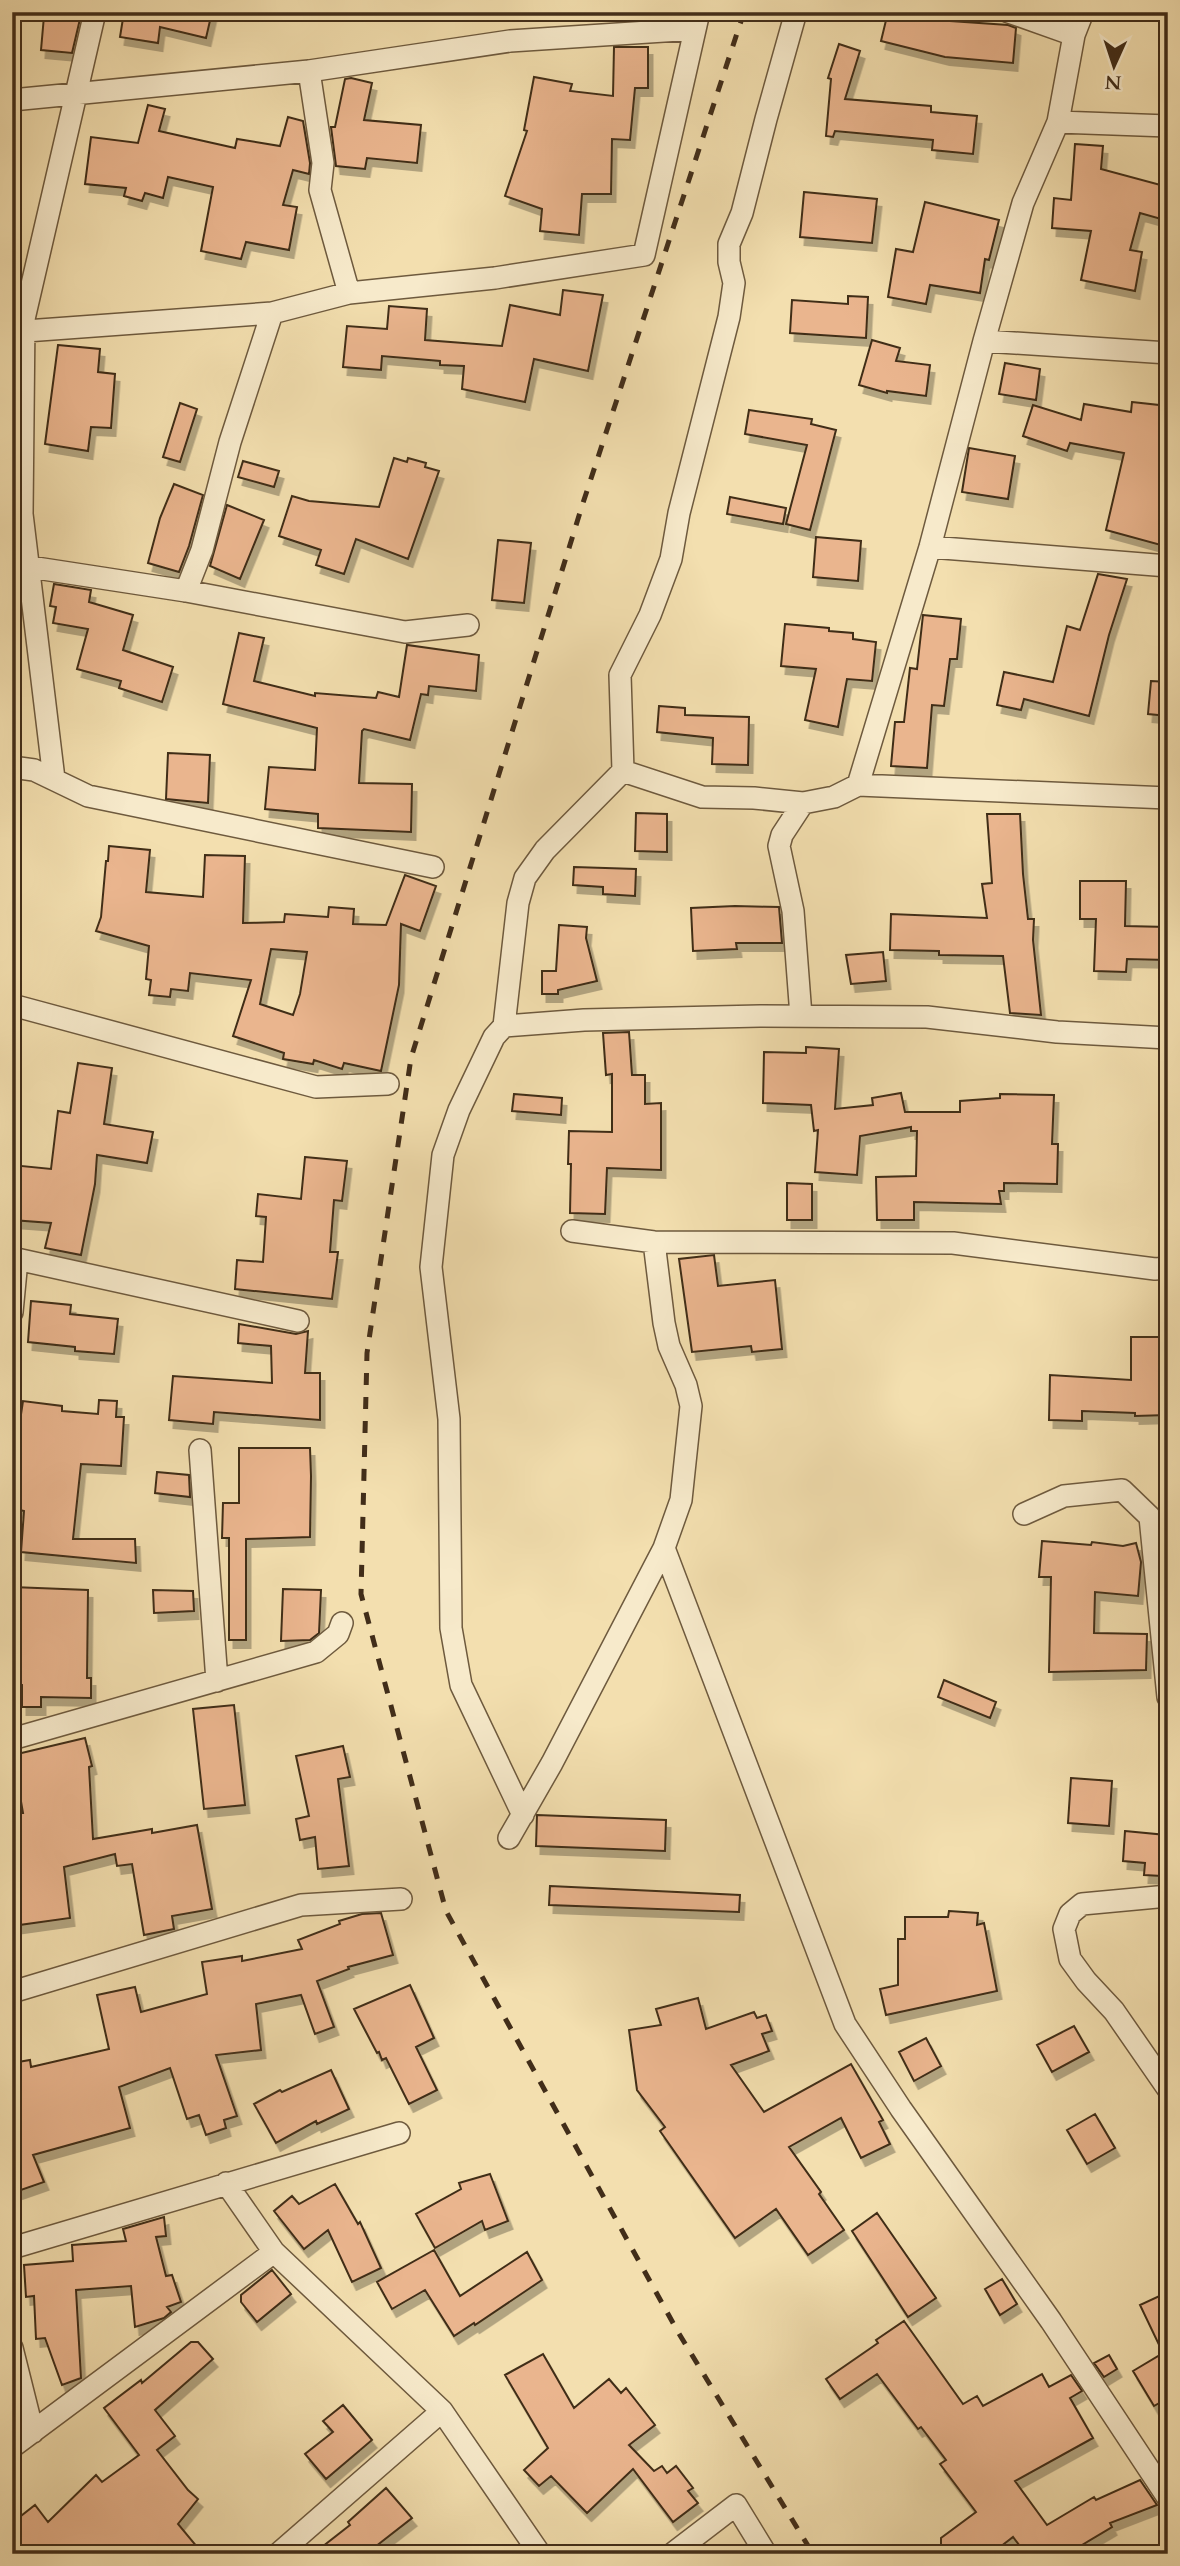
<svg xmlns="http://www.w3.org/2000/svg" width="1180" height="2566" viewBox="0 0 1180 2566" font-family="Cardo,serif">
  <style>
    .building { fill: #eab58e; stroke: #412d19; stroke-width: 2; fill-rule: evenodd; filter: url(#shadow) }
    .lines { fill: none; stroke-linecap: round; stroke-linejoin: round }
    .minor-casing { stroke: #6e5a3e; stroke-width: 24 }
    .minor { stroke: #f7eacb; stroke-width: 21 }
    .rail { stroke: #412d19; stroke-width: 5; stroke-dasharray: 12 12; stroke-linecap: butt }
  </style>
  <defs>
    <filter id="shadow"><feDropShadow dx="4.5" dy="8" stdDeviation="0" flood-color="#0004"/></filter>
  </defs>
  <rect width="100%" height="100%" fill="#f3dfaf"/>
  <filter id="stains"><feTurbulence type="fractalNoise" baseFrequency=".00286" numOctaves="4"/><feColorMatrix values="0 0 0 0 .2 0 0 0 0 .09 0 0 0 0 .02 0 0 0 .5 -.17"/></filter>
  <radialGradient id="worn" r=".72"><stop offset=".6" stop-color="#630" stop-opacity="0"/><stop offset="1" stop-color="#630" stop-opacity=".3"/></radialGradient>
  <path class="building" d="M124,12H212L206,38L160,27L158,43L120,37Z
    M888,12H933L952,17L951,21L1008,25L1016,28L1013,63L945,57L881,41Z
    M44,16L80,19L72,53L41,50Z
    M839,44L860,51L845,99L931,106V112L977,116L973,154L932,150L933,140L835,131L833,137L826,136L831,79L828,78Z
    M614,47H648V88H635L630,140L612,139L611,194H582L579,235L540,231L542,209L505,196L527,131L524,130L534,77L572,84L570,91L613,96Z
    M351,78L372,83L364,120L421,125L417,163L367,158L365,169L336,166L331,127H335L345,79Z
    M148,105L165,109L159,131L235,148L237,139L280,146L288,117L303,121L310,163L309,174L293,170L283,205L297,207L289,250L246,242L241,259L201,251L213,187L168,177L163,198L145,193L142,201L124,196L126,188L85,184L91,137L138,143Z
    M1075,144L1103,146L1101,169L1168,187V221L1140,213L1130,250L1142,252L1135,291L1081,280L1091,231L1052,228L1054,198L1071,200Z
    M804,192L877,199L872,243L800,237Z
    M925,202L999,220L989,260L985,259L980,293L930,285L926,304L888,297L896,249L913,252Z
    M563,290L603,295L588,371L534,359L525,402L462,389L464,366L440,365V361L382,356L381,370L343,367L347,326L387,329L389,306L427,309L425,340L502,346L510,305L560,315Z
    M848,296L868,297L866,338L790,333L792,300L848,304Z
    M872,340L900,348L896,361L930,365L926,396L887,391V393L859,385Z
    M58,345L100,349L98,372L115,374L111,428L91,427L88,451L45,444Z
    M1005,363L1040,369L1036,400L999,394Z
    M1132,402L1168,406V547L1106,530L1124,453L1070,443L1067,451L1023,436L1033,405L1081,420L1084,404L1131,412Z
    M180,403L197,409L180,462L163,457Z
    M749,410L812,419L811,424L836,430L810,530L786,524L807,445L745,434Z
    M969,448L1015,456L1008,499L962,492Z
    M394,458L407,462L408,458L426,463L425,467L439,471L408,559L356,539L344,574L316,565L321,550L279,536L292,496L309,501L379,507Z
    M243,461L279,471L274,487L238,477Z
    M174,484L203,495L189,546L179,572L148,563L160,518Z
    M730,497L786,508L783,524L727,514Z
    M227,505L264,520L240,579L210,566Z
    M816,537L861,541L858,581L813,577Z
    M498,540L531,543L524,603L492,600Z
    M1098,574L1127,579L1109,635L1089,716L1024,699L1021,710L997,705L1004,672L1053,682L1067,626L1080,630Z
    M54,584L91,590L89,602L133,615L123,650L173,667L162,702L119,688L121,681L77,669L88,629L53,623L56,607L50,606Z
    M923,615L961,619L957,659H950L944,706L932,705L927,768L891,766L895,722H904L910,668L917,669Z
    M785,624L829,628V631L853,633V639L876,642L872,681L847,679L838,727L805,720L816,669L781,666Z
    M239,633L264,638L254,681L315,696V693L376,698L378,692L399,697L407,645L479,655L476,691L429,686L428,695L421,694L410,740L364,729L362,731L359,783L412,784L411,832L318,828V814L265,809L269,767L315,770L317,728L223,704Z
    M1151,681L1168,682V716L1148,714Z
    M659,706L685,708V715L749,717L748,765L712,764L713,738L657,732Z
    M168,753L210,755L208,803L166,799Z
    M636,813L667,814V852L635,851Z
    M987,814H1020L1023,874L1028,919H1034L1033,940L1041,1015L1010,1013L1003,956L939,955V951L890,950L891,914L987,918L982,884L992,883Z
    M109,846L150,850L146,892L203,897L205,855L245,856L243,923L284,922L285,914L328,917L329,907L354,909L353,924L386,925L405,875L436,886L420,931L401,924L399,985L381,1071L344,1063L342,1069L314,1060L313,1064L283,1059L284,1053L233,1036L251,980L190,973L188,991L171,989L170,997L149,995L151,980L146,979L149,946L96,931L101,917L106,861H108ZM271,949L307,952L300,994L293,1015L260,1004Z
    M574,867L636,869L635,896L603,894V887L573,885Z
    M1080,881H1126L1125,926L1168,927V960L1127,959L1126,972L1094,971L1096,919H1080Z
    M735,906L779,907L782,943H736L737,949L693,951L691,908Z
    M559,925L587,927L586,938L597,981L558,990V994H542V971H556Z
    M883,952L886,981L851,984L846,955Z
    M629,1032L632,1075H645V1104L661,1103V1170L607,1168L605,1214L570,1213L571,1164H568L569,1131L612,1132V1074L606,1075L603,1033Z
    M806,1047L839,1049L835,1109L873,1105L872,1098L901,1093L905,1112H960V1101L1000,1098V1094L1054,1095L1052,1144H1058L1057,1184L1004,1183V1191H999L1001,1204L914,1202V1220H877L876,1177L916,1176L917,1131H911V1127L860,1136L857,1175L815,1172L818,1130L814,1131L811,1105L763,1103L764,1052L806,1053Z
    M78,1063L112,1068L104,1124L153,1132L147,1163L97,1155L95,1184L81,1255L45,1248L51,1223L12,1220V1165L51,1169L58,1111L70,1113Z
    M514,1094L562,1098L561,1115L512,1111Z
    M305,1157L347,1161L342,1201L334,1200L330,1252H338L332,1299L235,1289L237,1260L263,1262L266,1217L256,1216L258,1194L301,1199Z
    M787,1183L812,1184V1220H787Z
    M714,1255L718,1286L775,1280L782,1349L752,1352L751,1346L692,1352L679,1259Z
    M31,1301L71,1305L70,1314L118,1319L114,1354L75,1351V1347L28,1342Z
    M239,1324L296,1334L308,1331L305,1373H320V1420L214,1412L213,1424L169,1420L173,1376L272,1383L271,1346L238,1343Z
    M1131,1337H1159L1160,1384H1168V1415L1135,1416V1413L1082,1411V1421L1049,1420L1050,1375L1131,1380Z
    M99,1400L117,1401L116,1417H124L121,1466L81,1464L73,1539H135L136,1563L21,1552L24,1511L12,1508V1481L18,1455L15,1454L23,1401L62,1406V1411L98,1414Z
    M239,1448H310L311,1476L310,1537L246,1539V1640H229V1538H222L223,1503H239Z
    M157,1472L189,1475L190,1497L155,1493Z
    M1042,1541L1091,1545L1092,1542L1123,1546L1136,1543L1141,1562L1138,1596L1095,1592L1094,1633L1147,1634L1146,1670L1049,1672L1051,1577H1039Z
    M12,1587L88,1590L87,1678H91V1698L41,1697V1707H22V1685L12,1686Z
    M283,1589L321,1590L319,1633L310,1640L281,1641Z
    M153,1590L193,1591L194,1611L154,1613Z
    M944,1680L996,1702L990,1718L938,1697Z
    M234,1705L245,1805L204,1809L193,1709Z
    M85,1738L92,1766L89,1767L93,1839L152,1829V1833L197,1825L212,1909L172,1916L174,1929L144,1935L132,1864L117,1866L115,1854L64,1867L70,1918L12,1926V1877H16L14,1813H23L13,1755Z
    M343,1746L350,1777L338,1779L349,1866L318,1869L315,1837L300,1840L296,1819L309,1816L296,1756Z
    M1071,1778L1112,1781L1109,1826L1068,1823Z
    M537,1815L666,1820L665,1851L536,1846Z
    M1125,1831L1166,1835L1162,1876L1144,1875L1145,1863L1123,1861Z
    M550,1886L740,1895L739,1912L549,1905Z
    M949,1911L978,1913L977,1925L984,1923L997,1991L886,2015L880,1989L898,1985V1939H905V1917H948Z
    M381,1913L393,1955L348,1967L349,1969L317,1981L334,2027L315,2034L301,1995L256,2004L261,2050L216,2055L237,2116L224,2120L226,2128L206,2135L199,2115L187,2119L170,2068L119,2087L130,2128L33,2155L44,2182L18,2191L12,2176V2063L30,2060L31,2067L109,2049L97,1995L135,1987L141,2012L207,1994L202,1962L242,1956V1961L302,1949L298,1940L340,1924L339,1921L362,1914Z
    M410,1985L434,2038L416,2047L437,2090L409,2104L386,2058L382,2060L379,2052L377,2053L354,2009Z
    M698,1998L706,2029L754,2012L757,2018L766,2015L772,2031L762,2034L769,2051L731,2065L764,2112L851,2064L883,2120L879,2122L890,2144L861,2158L841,2118L789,2147L821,2192L819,2194L844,2230L808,2255L776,2209L735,2238L660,2131L665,2127L637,2090L629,2030L661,2025L656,2009Z
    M1074,2026L1089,2052L1052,2072L1037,2045Z
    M926,2038L941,2066L914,2081L899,2052Z
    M331,2070L349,2109L317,2124L316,2121L276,2143L254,2104L280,2090L282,2092Z
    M1095,2114L1115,2148L1087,2164L1067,2130Z
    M490,2174L508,2221L485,2230L482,2221L435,2248L416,2214L461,2189L459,2183Z
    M335,2184L358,2224L360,2222L381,2268L352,2282L328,2230L304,2249L274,2211L292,2196L299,2204Z
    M877,2213L936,2298L908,2317L852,2231Z
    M164,2217L166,2236L156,2237L166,2276L172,2275L181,2302L167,2307L171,2312L164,2318L135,2327L131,2286L76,2290L81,2378L62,2385L45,2338L36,2339L34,2296L26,2297L24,2265L73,2261L72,2245L126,2241L123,2229Z
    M434,2250L460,2296L527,2252L542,2280L475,2325L474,2323L454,2336L425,2290L392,2309L377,2282Z
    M272,2270L291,2294L257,2322L241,2302V2295Z
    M1002,2279L1017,2304L1000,2315L985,2289Z
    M1168,2292V2398L1154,2406L1133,2371L1163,2353L1140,2305Z
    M904,2321L963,2404L977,2396L983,2406L1042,2374L1049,2387L1071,2375L1082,2391L1070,2398L1093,2438L1015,2481L1047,2525L1094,2497L1096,2500L1140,2480L1157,2505L1110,2523L1112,2527L1067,2554H1026L1013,2537L991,2554H948L941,2545V2538L976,2512L940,2464L946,2460L921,2427L918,2429L877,2374L840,2399L826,2379L878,2343L876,2340Z
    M191,2342H198L213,2359L155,2410L175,2436L157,2450L188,2490L198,2499L178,2524L203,2554H12V2523L35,2505L48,2522L96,2475L102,2482L139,2455L104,2408L141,2380L142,2383Z
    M543,2354L574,2408L609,2379L621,2393L626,2388L655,2425L629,2445L654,2471L662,2466L667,2473L676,2466L693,2488L688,2491L698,2503L673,2522L633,2469L587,2513L551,2476L539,2486L524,2470L548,2448L505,2375Z
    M1109,2355L1117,2369L1104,2377L1094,2363Z
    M343,2405L372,2440L326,2479L305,2454L333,2432L323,2421Z
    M386,2488L412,2518L366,2554H313L350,2525L348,2522Z"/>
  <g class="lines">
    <g class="minor-casing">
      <path id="minor" d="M1009,12L1074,35
        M309,71L323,163L320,190L349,293
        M12,100L309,71L510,41L695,29
        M1058,122L1168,126
        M12,332L272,313L349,293L495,278L644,255L699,12
        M984,341L1168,353
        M930,547L1168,566
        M30,567L186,591L405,632L468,625
        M186,591L202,550L230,442L272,313
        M12,767L34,770L88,796L433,867
        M623,771L702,797L754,798L803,803L834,797L858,785L1168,798
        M54,779L22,514L24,319L95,12
        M858,785L930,547L984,341L1023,203L1058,122L1074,35L1083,12
        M12,1005L316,1087L388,1084
        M801,1016L793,911L779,846L782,835L803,803
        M504,1026L518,903L525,878L545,850L623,771L620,675L650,615L671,559L679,513L729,317L734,283L729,262V244L742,213L766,119L796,12
        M572,1231L654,1242L953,1243L1155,1269L1168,1268
        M654,1242L664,1323L669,1346L686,1385L691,1406L681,1500L664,1548L845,2024L901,2109L1051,2321L1168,2498
        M12,1258L298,1321
        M12,1312L17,1260
        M200,1450L217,1681
        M1024,1514L1064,1496L1122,1490L1150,1517L1168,1697
        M12,1739L316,1652L338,1634L342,1623
        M523,1815L461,1685L451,1628L449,1419L431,1267L443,1155L459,1110L494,1037L504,1026L584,1020L760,1016L927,1017L1057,1032L1168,1038
        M509,1838L552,1763L664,1548
        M1168,1896L1082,1904L1070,1914L1064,1929L1070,1959L1086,1981L1114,2011L1168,2089
        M12,1992L301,1905L401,1899
        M226,2183L274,2252L442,2411L540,2554
        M12,2248L399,2133
        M12,2348L33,2432
        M12,2447L274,2252
        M278,2554L442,2411
        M672,2554L736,2505L766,2554"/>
    </g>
    <use href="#minor" class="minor"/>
    <path class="rail" d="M744,12L582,506L411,1058L367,1353L361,1594L446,1911L678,2332L813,2554"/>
  </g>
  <rect width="1180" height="2566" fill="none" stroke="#f3dfaf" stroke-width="42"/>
  <rect x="14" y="14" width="1152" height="2538" fill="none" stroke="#412d19" stroke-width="3.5"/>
  <rect x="21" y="21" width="1138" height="2524" fill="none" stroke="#412d19" stroke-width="2"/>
  <g transform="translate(1114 66) rotate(183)" stroke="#f7eacb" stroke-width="5" paint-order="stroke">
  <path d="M0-5L12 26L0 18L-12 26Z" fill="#412d19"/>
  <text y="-10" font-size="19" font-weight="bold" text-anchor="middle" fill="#412d19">N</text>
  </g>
  <rect width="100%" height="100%" filter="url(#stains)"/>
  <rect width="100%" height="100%" fill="url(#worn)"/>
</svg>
